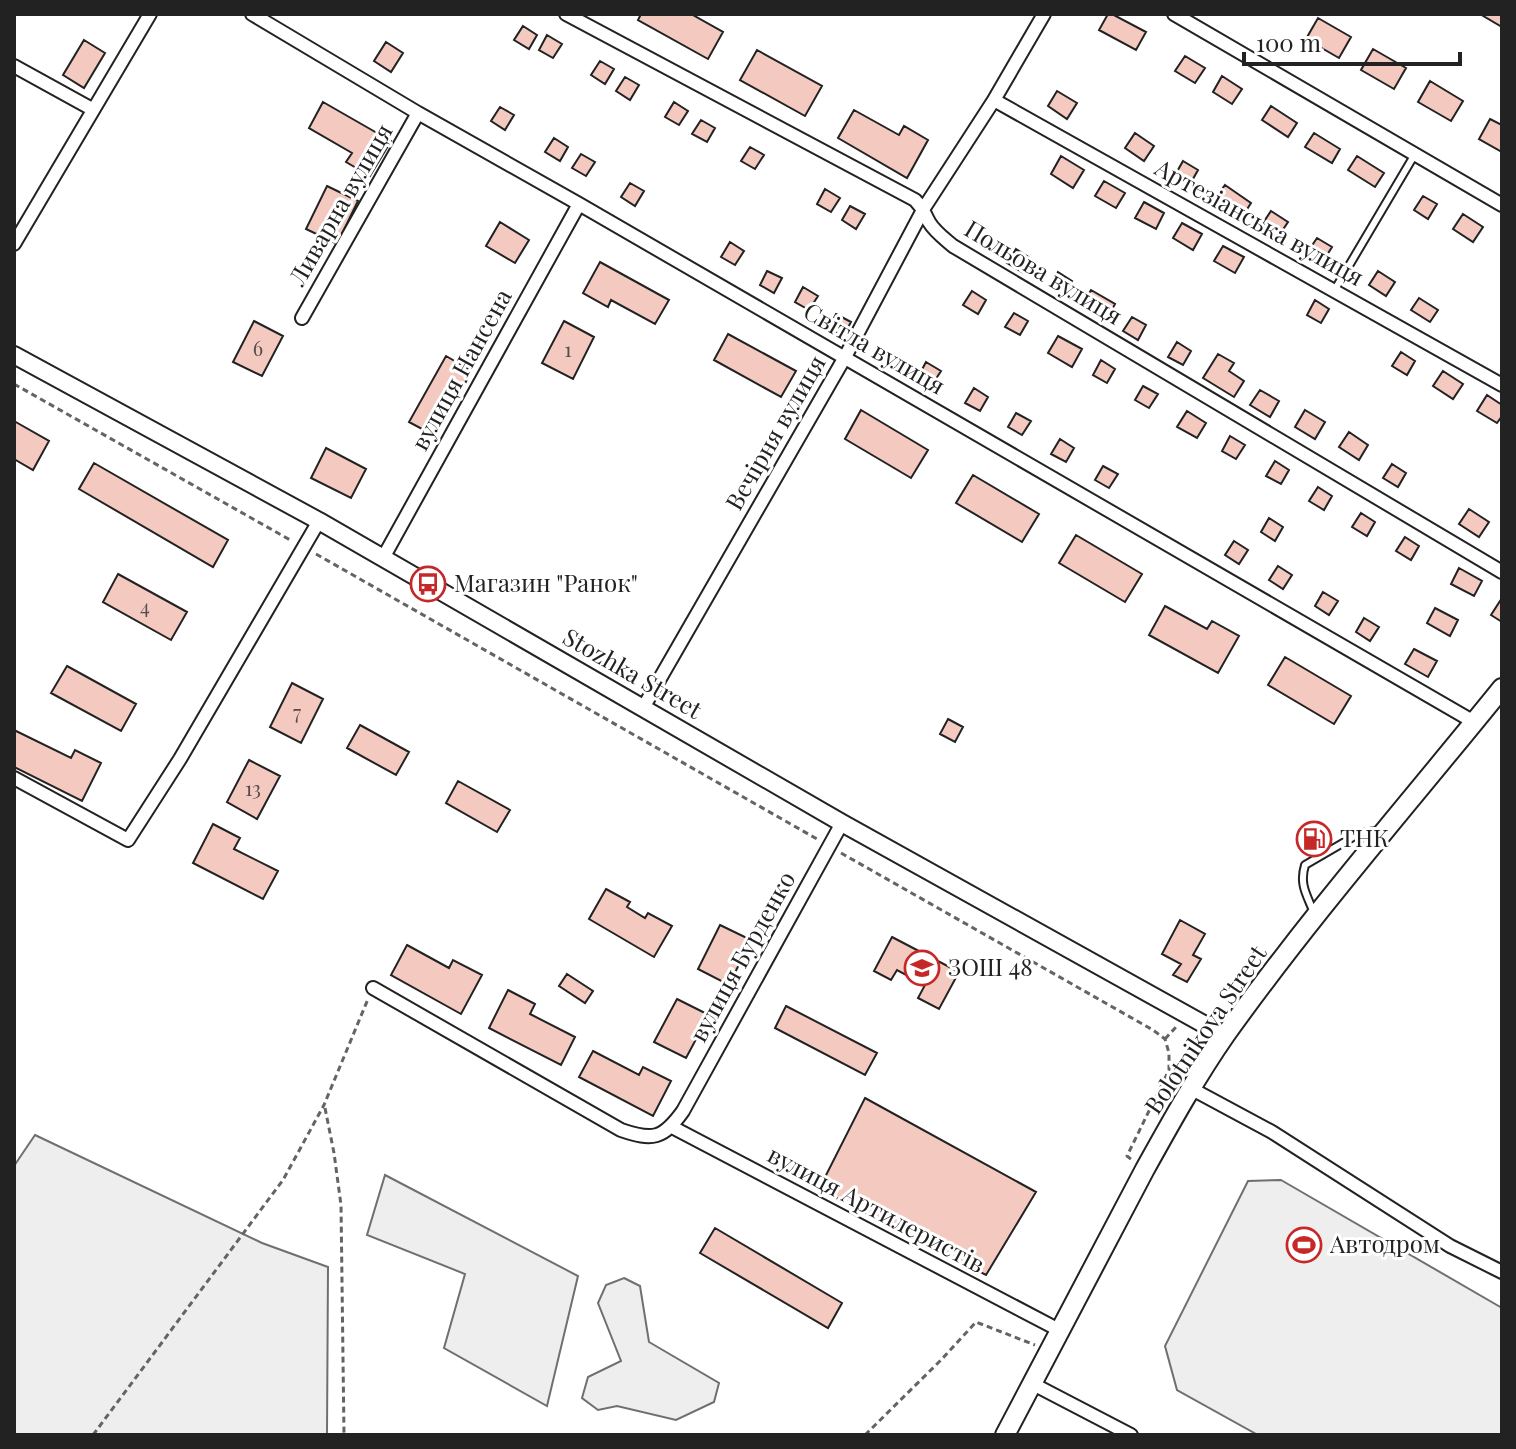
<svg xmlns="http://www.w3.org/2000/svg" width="1516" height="1449" viewBox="0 0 1516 1449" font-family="'Playfair Display',serif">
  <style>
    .green { fill: #eee; stroke: #6f6f6f; stroke-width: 2 }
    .building { fill: #f3c9c0; stroke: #222; stroke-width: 2 }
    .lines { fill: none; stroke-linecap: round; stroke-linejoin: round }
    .service-casing { stroke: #222; stroke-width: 10 }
    .minor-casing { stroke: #222; stroke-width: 16 }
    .tertiary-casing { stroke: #222; stroke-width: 20 }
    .secondary-casing { stroke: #222; stroke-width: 22 }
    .path { stroke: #646464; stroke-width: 3; stroke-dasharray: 6 4; stroke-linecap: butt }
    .service { stroke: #fff; stroke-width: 6 }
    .minor { stroke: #fff; stroke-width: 12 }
    .tertiary { stroke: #fff; stroke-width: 16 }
    .secondary { stroke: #fff; stroke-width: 18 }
    .labels { text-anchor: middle; stroke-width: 6; stroke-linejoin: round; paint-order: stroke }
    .number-label { font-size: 20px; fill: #564c4a }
    .street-label { font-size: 24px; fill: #222; stroke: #fff }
    .poi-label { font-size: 24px; fill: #222; stroke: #fff; text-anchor: start }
  </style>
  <rect width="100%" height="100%" fill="#fff"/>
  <path class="green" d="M35,1135L262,1243L328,1267L327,1435H14V1166Z
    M385,1175L578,1276L547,1406L444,1348L465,1274L367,1235Z
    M1281,1180L1502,1308V1435H1258L1177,1390L1165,1346L1248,1181Z
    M624,1278L640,1286L649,1342L719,1383L714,1402L676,1420L617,1406L598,1410L582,1398L588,1377L621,1361L598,1303L606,1285Z"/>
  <path class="building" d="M641,14H691L723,32L708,59L638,20Z
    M1108,14H1112L1146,32L1136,50L1099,30Z
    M1480,14H1502V27Z
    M1318,18L1351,37L1339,58L1306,39Z
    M523,26L537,35L529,49L514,40Z
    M547,35L562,44L553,58L539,50Z
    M84,40L105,53L84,88L63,75Z
    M386,42L403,53L391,72L374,61Z
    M1373,49L1406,68L1394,89L1361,70Z
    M757,50L822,86L805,116L740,80Z
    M1185,56L1205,68L1195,83L1175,71Z
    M600,61L614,69L605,84L591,75Z
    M1222,76L1242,89L1232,104L1213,92Z
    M625,77L639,85L630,100L616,91Z
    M1430,81L1463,101L1451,121L1418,102Z
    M1057,91L1077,103L1067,119L1048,106Z
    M323,102L391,141L370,176L346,162L352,153L309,128Z
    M674,102L688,111L679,125L665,117Z
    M1271,106L1297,123L1288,137L1262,120Z
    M500,107L514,115L505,130L491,121Z
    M854,110L899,135L904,126L928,140L907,178L838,138Z
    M1490,119L1502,125V152L1479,139Z
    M701,120L715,128L707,142L692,134Z
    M1135,133L1154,146L1144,161L1125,148Z
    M1314,133L1340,149L1332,163L1305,147Z
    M554,138L568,147L560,161L545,152Z
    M750,147L764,155L755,169L741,161Z
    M581,154L595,162L586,176L572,168Z
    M1061,156L1084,170L1073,188L1051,174Z
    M1357,156L1384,173L1375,187L1348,170Z
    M1183,161L1198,170L1189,186L1174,177Z
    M1104,181L1125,193L1116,208L1095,196Z
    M630,183L644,191L635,206L621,197Z
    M1225,185L1251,203L1242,217L1215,199Z
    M327,186L358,201L337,244L306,229Z
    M825,189L840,198L831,212L817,204Z
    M1423,196L1437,204L1428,219L1414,210Z
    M1144,202L1164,213L1156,229L1135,218Z
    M850,206L865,214L856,229L842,220Z
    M1271,211L1288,222L1280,234L1263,223Z
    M1463,214L1483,227L1473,242L1453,229Z
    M500,222L529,240L515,263L486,246Z
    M1182,223L1202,234L1193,250L1173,238Z
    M1317,238L1332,247L1322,263L1307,253Z
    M730,242L744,251L735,265L721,257Z
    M1223,246L1244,257L1235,273L1214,261Z
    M1016,249L1030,258L1022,272L1007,263Z
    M600,262L669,300L655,324L611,300L608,307L583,293Z
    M767,271L782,278L774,293L760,285Z
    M1378,271L1395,282L1386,296L1369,285Z
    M1058,272L1072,281L1063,295L1049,287Z
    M803,287L818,296L809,310L795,302Z
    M1091,290L1115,304L1106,321L1081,307Z
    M972,291L986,300L978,314L963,305Z
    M1419,298L1438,310L1430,322L1411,310Z
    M1315,300L1329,309L1321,323L1307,315Z
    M1014,313L1028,321L1020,335L1005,327Z
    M836,314L851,322L843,337L828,329Z
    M1132,317L1146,325L1138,340L1123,331Z
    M254,321L283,336L262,376L233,362Z
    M564,321L594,337L573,379L542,363Z
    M728,334L796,371L781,397L714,360Z
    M1058,336L1082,349L1072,367L1048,353Z
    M1177,342L1191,351L1183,365L1168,357Z
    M1401,352L1415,361L1407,375L1392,366Z
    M1218,354L1234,363L1229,371L1244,381L1234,397L1203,378Z
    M446,356L472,371L435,436L409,422Z
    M1101,360L1115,369L1107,383L1093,375Z
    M926,362L941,371L932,385L918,377Z
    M1443,371L1463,384L1453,399L1433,386Z
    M1143,386L1158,394L1149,408L1135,400Z
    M974,388L988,397L980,411L965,403Z
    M1260,390L1279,401L1270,417L1250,405Z
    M1487,395L1502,405V416L1497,423L1477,411Z
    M861,410L928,450L911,478L845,439Z
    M1305,410L1325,422L1315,439L1295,427Z
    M1187,411L1206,423L1197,438L1177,427Z
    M1016,413L1031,421L1022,435L1008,427Z
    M14,421L49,441L33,470L14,459Z
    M1349,432L1368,445L1359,460L1339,447Z
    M1230,436L1245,445L1236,459L1222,451Z
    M1060,439L1074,448L1066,462L1051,454Z
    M326,448L366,469L351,498L311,478Z
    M1275,461L1289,470L1281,484L1266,476Z
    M94,463L228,540L213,567L79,489Z
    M1392,464L1406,473L1398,487L1383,478Z
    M1103,466L1118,474L1109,488L1095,480Z
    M973,475L1039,514L1022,542L956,503Z
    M1318,487L1332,496L1324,510L1309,501Z
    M1469,509L1489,522L1479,537L1459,524Z
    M1361,513L1375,522L1367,536L1352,527Z
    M1269,518L1283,527L1275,541L1261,532Z
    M1076,535L1142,574L1125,602L1059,563Z
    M1405,537L1419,546L1411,560L1396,551Z
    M1234,541L1248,550L1239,564L1225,555Z
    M1278,566L1292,575L1283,589L1269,580Z
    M1459,568L1482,581L1474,596L1451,584Z
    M118,574L187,612L171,640L103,602Z
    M1323,592L1338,601L1329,615L1315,606Z
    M1502,598V622L1491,615Z
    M1165,606L1207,629L1212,621L1239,636L1218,673L1149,635Z
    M1435,608L1458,620L1450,636L1427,623Z
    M1364,618L1379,627L1370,641L1356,632Z
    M1414,649L1437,661L1428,677L1405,664Z
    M1285,657L1351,696L1334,724L1268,685Z
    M67,666L136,704L121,731L51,693Z
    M292,683L323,699L301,743L270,727Z
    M948,719L963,727L955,742L940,734Z
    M360,725L409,752L396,775L347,748Z
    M14,730L71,758L75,750L101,763L82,801L14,767Z
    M249,760L280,776L257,819L227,802Z
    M458,781L510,810L497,832L446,803Z
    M213,824L240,838L234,849L278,871L263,899L193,863Z
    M606,889L630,902L627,907L645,918L648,913L672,926L654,957L589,919Z
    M1180,920L1205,934L1193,955L1201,959L1187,982L1173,975L1181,964L1162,954Z
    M720,925L751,940L729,985L698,969Z
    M892,937L959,972L939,1009L918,998L925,985L897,970L891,980L874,971Z
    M407,945L449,968L453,960L482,975L461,1014L391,975Z
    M567,974L593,991L585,1003L559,986Z
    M508,990L535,1004L530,1014L575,1037L561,1065L489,1028Z
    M677,999L709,1015L686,1058L654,1042Z
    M786,1006L877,1053L865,1075L775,1028Z
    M593,1051L639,1075L643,1067L671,1081L653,1116L579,1077Z
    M865,1098L1036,1192L986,1275L819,1189Z
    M715,1228L842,1303L828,1328L700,1253Z"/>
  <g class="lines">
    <g class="service-casing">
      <path id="service" d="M1334,291L1415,154
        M1314,913C1307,895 1299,885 1305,865L1360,833L1378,831"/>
    </g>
    <g class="minor-casing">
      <path id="minor" d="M252,14L418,113L579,204L1474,722
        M566,14L915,200C924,209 924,213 929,222C935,232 945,239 953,246L1502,572
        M1174,14L1502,205
        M14,66L92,109
        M994,100L1502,385
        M14,244L150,14
        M302,318L418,113
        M383,558L579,204
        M643,708L845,357L924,208L994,100L1044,14
        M14,778L128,840L180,759L319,521
        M373,988L621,1130C653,1141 663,1139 683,1111L842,823
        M1192,1089L1272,1132L1450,1246L1502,1272
        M672,1127L1061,1331
        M1033,1384L1131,1435"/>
    </g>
    <g class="tertiary-casing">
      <path id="tertiary" d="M14,355L319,521L842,823L1225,1036"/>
    </g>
    <g class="secondary-casing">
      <path id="secondary" d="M1005,1435L1145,1169C1170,1124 1196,1077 1226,1034C1312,914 1409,803 1502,688"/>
    </g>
    <path class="path" d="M14,384L292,541
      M316,554L817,839
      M841,853L1153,1030L1165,1039L1169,1053V1070L1127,1156L1132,1160
      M1165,1039L1176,1027
      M325,1108L334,1153L341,1205L344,1435
      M93,1435L283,1180L324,1105L368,999
      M865,1435L941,1360L976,1322L1035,1345"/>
    <use href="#service" class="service"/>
    <use href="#minor" class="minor"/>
    <use href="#tertiary" class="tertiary"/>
    <use href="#secondary" class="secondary"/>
  </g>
  <defs>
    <g id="bus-ring" transform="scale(1.8)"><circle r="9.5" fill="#fff" stroke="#c62828" stroke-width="1.5"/><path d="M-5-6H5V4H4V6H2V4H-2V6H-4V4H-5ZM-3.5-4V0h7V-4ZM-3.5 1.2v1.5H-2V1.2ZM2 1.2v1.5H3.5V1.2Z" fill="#c62828"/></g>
    <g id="fuel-ring" transform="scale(1.8)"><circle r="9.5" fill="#fff" stroke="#c62828" stroke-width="1.5"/><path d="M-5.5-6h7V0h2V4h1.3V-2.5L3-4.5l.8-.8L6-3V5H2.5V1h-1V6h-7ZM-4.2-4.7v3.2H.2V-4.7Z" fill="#c62828"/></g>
    <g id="school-ring" transform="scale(1.8)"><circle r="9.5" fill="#fff" stroke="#c62828" stroke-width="1.5"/><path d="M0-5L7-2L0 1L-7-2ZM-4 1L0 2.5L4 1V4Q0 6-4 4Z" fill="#c62828"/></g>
    <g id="stadium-ring" transform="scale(1.8)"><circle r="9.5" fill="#fff" stroke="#c62828" stroke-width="1.5"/><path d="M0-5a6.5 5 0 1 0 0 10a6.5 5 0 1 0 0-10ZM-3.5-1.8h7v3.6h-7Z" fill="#c62828"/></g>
  </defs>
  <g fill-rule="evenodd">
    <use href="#bus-ring" x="428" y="584"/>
    <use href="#fuel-ring" x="1314" y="839"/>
    <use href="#school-ring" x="922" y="968"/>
    <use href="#stadium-ring" x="1304" y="1245"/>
  </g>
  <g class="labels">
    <g class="number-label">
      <text x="258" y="356">6</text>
      <text x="568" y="357">1</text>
      <text x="145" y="614">4</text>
      <text x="297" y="720">7</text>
      <text x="253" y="796">13</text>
    </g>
    <g class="street-label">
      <text transform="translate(341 205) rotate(-60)" y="8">Ливарна вулиця</text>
      <text transform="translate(1259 223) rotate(29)" y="8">Артезіанська вулиця</text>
      <text transform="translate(1043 273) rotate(31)" y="8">Польова вулиця</text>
      <text transform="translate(874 349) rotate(30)" y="8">Світла вулиця</text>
      <text transform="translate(462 370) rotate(-61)" y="8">вулиця Нансена</text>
      <text transform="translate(776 433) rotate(-60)" y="8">Вечірня вулиця</text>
      <text transform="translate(632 674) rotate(30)" y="8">Stozhka Street</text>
      <text transform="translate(743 957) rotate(-61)" y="8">вулиця Бурденко</text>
      <text transform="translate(1206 1030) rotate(-56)" y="8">Bolotnikova Street</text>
      <text transform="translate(876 1210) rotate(28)" y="8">вулиця Артилеристів</text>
    </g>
    <g class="poi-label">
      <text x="454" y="592">Магазин "Ранок"</text>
      <text x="1340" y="847">ТНК</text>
      <text x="948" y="976">ЗОШ 48</text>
      <text x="1330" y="1253">Автодром</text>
    </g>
  </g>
  <rect width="1516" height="1449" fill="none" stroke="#222222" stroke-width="32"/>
  <path d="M1244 52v12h216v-12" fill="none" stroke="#222222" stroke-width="4"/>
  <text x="1256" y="52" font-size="24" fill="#222222" stroke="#ffffff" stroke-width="6" paint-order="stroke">100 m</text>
</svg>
